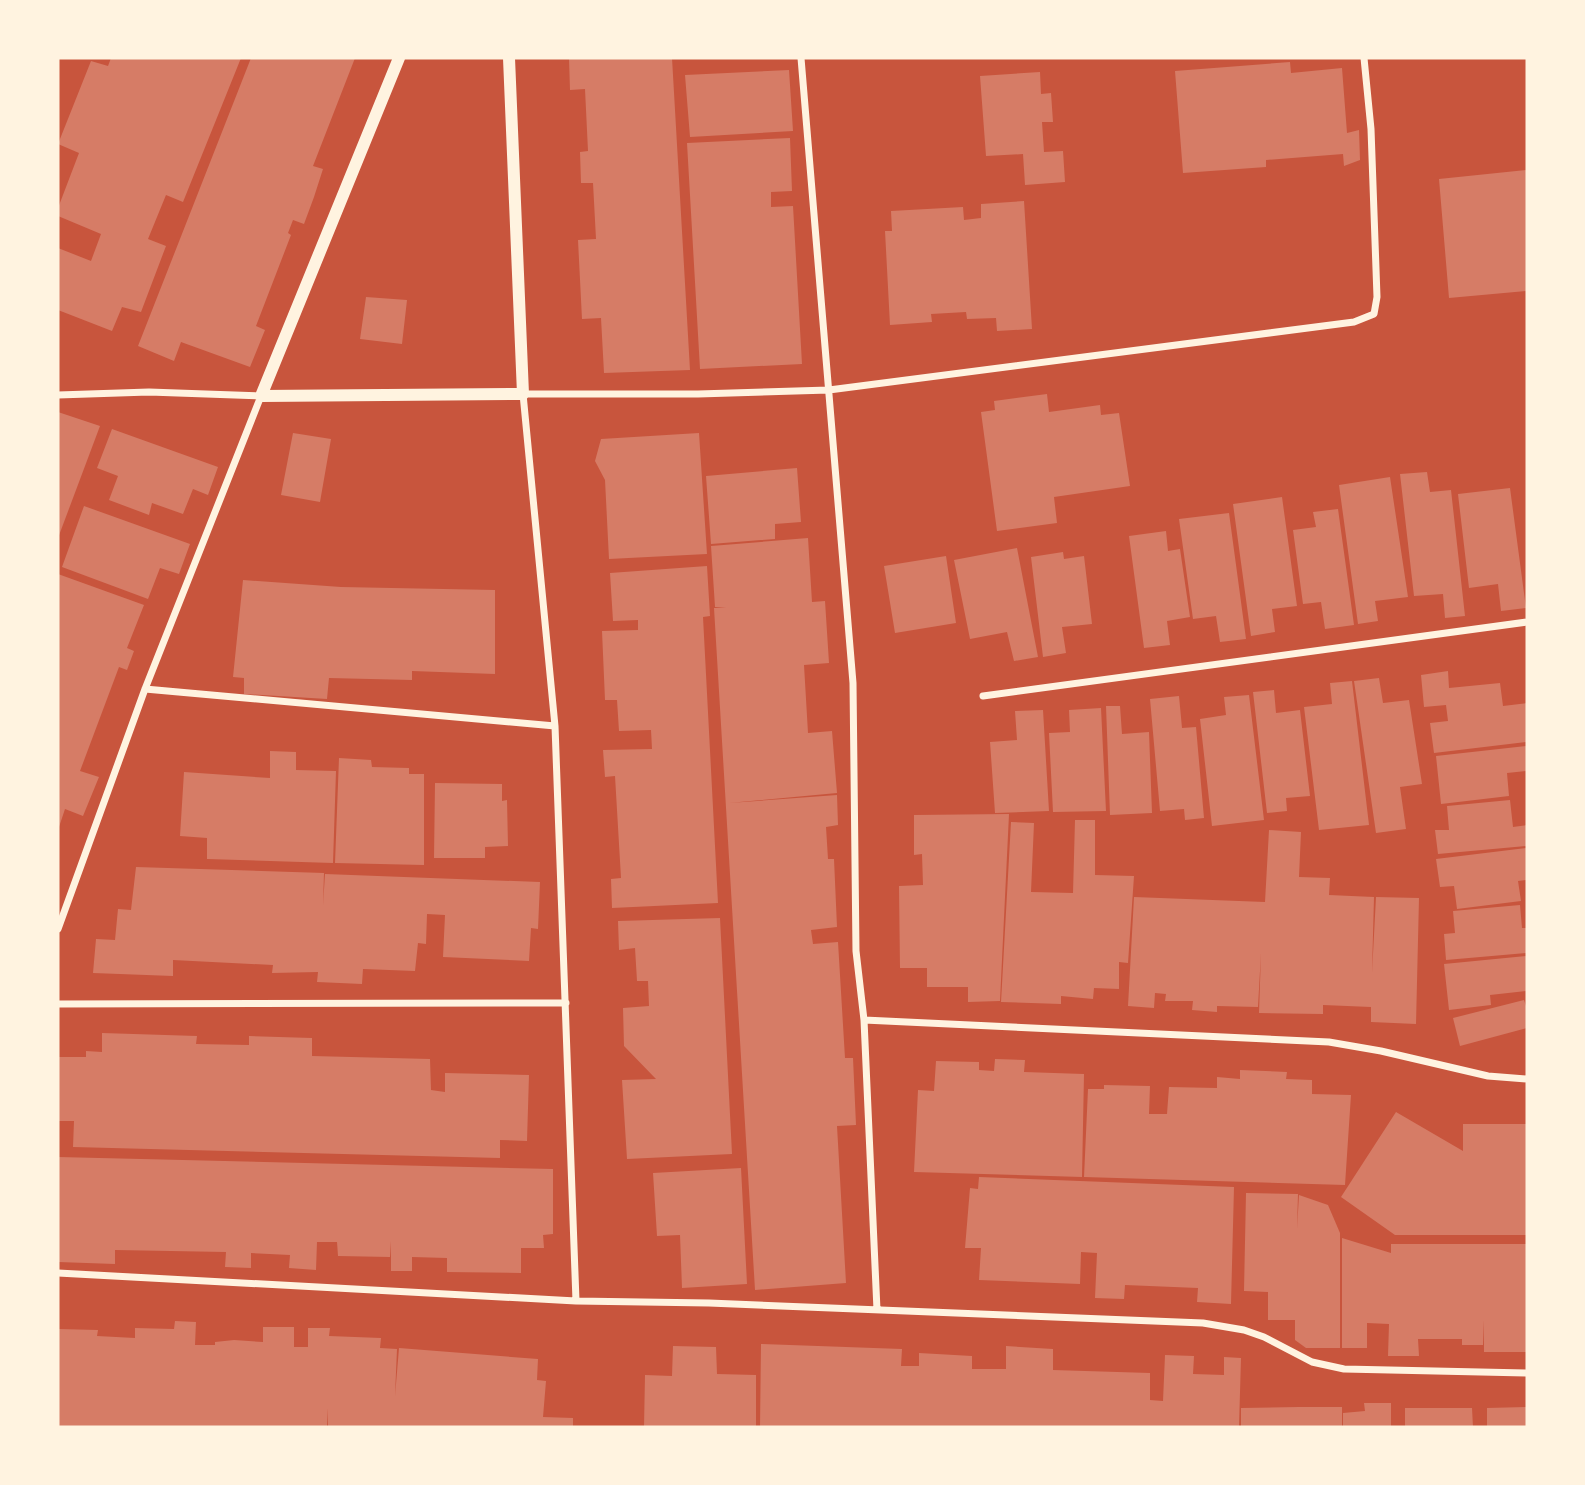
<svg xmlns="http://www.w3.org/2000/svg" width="1585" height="1485" viewBox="0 0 1585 1485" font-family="Inter,sans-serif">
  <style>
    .building { fill: #d67c66 }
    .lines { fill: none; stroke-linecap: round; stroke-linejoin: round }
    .minor { stroke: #fff3e0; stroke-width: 7 }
    .tertiary { stroke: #fff3e0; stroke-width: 12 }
  </style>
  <rect width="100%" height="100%" fill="#c8553d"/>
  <path class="building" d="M111,58H241L183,202L166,195L148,239L166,246L141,312L122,307L112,331L58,310V248L91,261L101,234L58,216V208L79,153L58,144L91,61L108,66Z
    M251,58H355L313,166L323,169L314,197L304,224L293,220L288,233L291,235L256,326L265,330L250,367L181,342L174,361L138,346Z
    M569,58H672L690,370L604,373L601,318L582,319L578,240L596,239L593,183H581L580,152L588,151L585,89L570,90Z
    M1290,62L1291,73L1342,68L1347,133L1359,130L1360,160L1344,166L1343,154L1266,160V167L1183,173L1175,71Z
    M789,70L793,131L690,137L685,75Z
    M1040,72L1041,94L1051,93L1053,122H1042L1044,152L1063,151L1065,182L1025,185L1023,154L986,156L980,76Z
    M790,138L792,191L771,192V207L793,206L802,364L700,369L687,143Z
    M1527,170V291L1449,298L1439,179Z
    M1024,201L1032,329L997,331L996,318L967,319L966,312L931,314L932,322L890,325L885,231H892L891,211L963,207L964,220L981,218V204Z
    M366,297L407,300L402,344L360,339Z
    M1047,394L1049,412L1100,405L1101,415L1119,413L1130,486L1054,497L1057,523L997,531L981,412L995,410L994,401Z
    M58,412L100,426L58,538Z
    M112,429L218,467L208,495L193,489L183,514L152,503L149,515L109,500L118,476L97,468Z
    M293,433L331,439L320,502L281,495Z
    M699,433L707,554L609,559L605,480L595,461L601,439Z
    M797,468L801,522L775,524V539L711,544L706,476Z
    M1427,472L1430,492L1451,490L1465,616L1445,618L1443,594L1414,596L1400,474Z
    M1390,477L1408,597L1375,601L1378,621L1358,624L1339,485Z
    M1510,488L1526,608L1501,611L1498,584L1469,588L1458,494Z
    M1282,497L1297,606L1272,609L1275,632L1251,636L1233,504Z
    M84,506L190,544L179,574L160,568L148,599L62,567Z
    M1338,509L1354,625L1325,629L1321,602L1303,604L1293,530L1316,527L1313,512Z
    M1229,513L1246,639L1220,642L1216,616L1193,619L1179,519Z
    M1166,531L1168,551L1180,549L1190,617L1167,621L1170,645L1144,648L1129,536Z
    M808,538L812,602L825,601L829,663L804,665L808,733L832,731L837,793L729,803L837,795L838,825L826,827L828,859H834L837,927L811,930L813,944L838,942L845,1058H853L856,1125L837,1126L846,1283L755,1290L714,608H726L715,607L711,546Z
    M1017,548L1038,657L1014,661L1007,632L970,639L954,560Z
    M1063,552L1064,559L1084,556L1092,624L1062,627L1066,653L1043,657L1031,557Z
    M946,556L956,623L895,633L884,566Z
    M707,566L710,616L703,617L718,903L612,908L611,879L621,878L615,776L605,777L603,750L652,749L651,730L619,731L617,700H605L602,631L638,630V620L613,621L610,573Z
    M58,574L144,605L127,648L134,651L127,670L119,667L80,771L99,777L83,816L65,809L58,830Z
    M243,580L341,587L495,590V674L412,671V680L329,678L327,699L244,694V678L233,677Z
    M1448,671L1449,688L1500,683L1503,706L1527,703V742L1434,753L1430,723L1448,721L1446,705L1424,707L1421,675Z
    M1379,678L1383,703L1409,700L1422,784L1400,787L1406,829L1376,833L1354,681Z
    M1352,681L1369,825L1319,830L1304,707L1332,704L1330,683Z
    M1274,690L1276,713L1300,710L1310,796L1286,798L1287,811L1267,813L1253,692Z
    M1249,695L1264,820L1212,826L1200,719L1226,715L1224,697Z
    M1179,696L1182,728L1196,727L1204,818L1185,820L1184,809L1160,811L1150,699Z
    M1106,706H1120L1122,734L1149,732L1152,813L1110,815Z
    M1101,708L1106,811L1053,812L1049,733L1070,732L1069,710Z
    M1043,710L1049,811L995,813L990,742L1017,740L1015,711Z
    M1527,746V771L1507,773L1509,796L1441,804L1436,756Z
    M270,751L296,752V770L336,771L333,863L207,859V838L180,836L184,772L270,778Z
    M339,758L371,760L372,767L409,768V774H424V865L335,863Z
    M435,783L502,784V801L507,800L508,846L485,847V858H434Z
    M1510,800L1513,827L1527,825V846L1438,854L1435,830H1449L1447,806Z
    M1009,814L1000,1001L968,1002V987H927V968H900L899,886L923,885L922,854L914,855V815Z
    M1075,820H1095V875L1134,876L1128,963L1119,962V989L1094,988L1093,999L1061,996V1004L1001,1002L1011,822L1034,823L1031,892L1073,893Z
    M1269,830L1301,832L1299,877L1330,878L1329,895L1374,897L1372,973L1376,897L1419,898L1416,1024L1371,1022V1007L1323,1005V1014L1259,1013L1261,953L1258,1007L1217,1006V1012L1192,1010L1193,1001H1165L1166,994L1155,993L1154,1008L1128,1006L1134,897L1265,902Z
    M1527,848V880L1518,881L1521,901L1457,909L1454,886L1440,887L1436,859Z
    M136,867L324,873L323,905L325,874L540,882L538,929L531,928L529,961L443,957L445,915L427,914L426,944L418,943L415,971L363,969L362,984L317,982L318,972L272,973L273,965L173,960V976L93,973L96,939L115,940L118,909L131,910Z
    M1520,905L1522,928H1527V953L1446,960L1444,934L1455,933L1453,911Z
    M720,918L732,1154L627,1159L622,1080L656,1079L624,1046L623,1008L649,1006L648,981H637L635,948L619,950L618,921Z
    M1527,956V991L1490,995L1491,1005L1449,1010L1444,964Z
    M1524,1000L1526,1006H1527V1028L1460,1046L1453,1018Z
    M102,1033L197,1036L196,1044L249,1045V1036L312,1038V1056L430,1059L431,1090L445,1092V1073L529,1075L527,1141L500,1140V1158L73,1147L74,1121H58L59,1057H86V1051L102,1052Z
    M995,1059L1025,1060L1024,1072L1084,1074L1082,1177L914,1172L918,1090L934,1091L936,1061L979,1062V1070L994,1071Z
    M1240,1070L1287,1072L1286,1079L1312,1080V1094L1351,1095L1345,1185L1084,1177L1088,1089H1104V1085L1150,1086L1149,1114H1167L1169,1087L1217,1088V1077L1240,1079Z
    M1396,1112L1463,1151V1124H1527V1235H1395L1341,1197Z
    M58,1157L553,1169V1234L543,1235L544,1248H521V1273L447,1272V1258L412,1257V1271H391V1241L390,1257L338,1256L337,1242H317L316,1270L289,1268L290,1255L251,1253V1268L225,1267L226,1252L115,1250V1264L58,1262Z
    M741,1168L747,1284L682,1288L680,1235L657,1236L653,1173Z
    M979,1177L1234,1187L1231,1304L1197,1302L1198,1288L1125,1285L1124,1299L1095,1298L1097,1253L1081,1252L1080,1284L979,1280L981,1248H965L970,1188L978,1189Z
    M1246,1193L1298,1194L1297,1229L1299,1195L1328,1205L1340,1233V1348H1306L1295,1340V1320H1268V1292L1244,1291Z
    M1342,1238L1391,1253V1244H1527V1352H1484V1320L1483,1345H1462V1339H1418L1419,1356H1388L1389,1324L1367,1323V1348H1342Z
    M175,1321L196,1322L195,1345H215V1342L234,1340L263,1342V1327H294V1347H308V1328H330L329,1336L381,1338L380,1348L397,1349L395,1396L399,1348L538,1359L537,1380L546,1381L543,1417L573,1418V1427H328V1408L327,1427H58V1329L98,1330L97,1336L135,1338V1328L174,1329Z
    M761,1344L902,1349L901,1366H919V1353L972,1356V1369H1006V1346L1053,1349V1370L1150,1373V1400L1163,1401L1165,1355L1194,1356L1193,1374L1224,1375V1357L1241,1358L1239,1427H760Z
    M673,1346L716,1347L717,1374L756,1375V1427H644L645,1375L672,1376Z
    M1364,1403H1391V1427H1343V1413L1365,1411Z
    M1299,1407H1342V1427H1241V1408Z
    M1527,1407V1427H1487V1408Z
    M1405,1408H1472L1473,1427H1405Z"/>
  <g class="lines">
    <path class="minor" d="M801,58L853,683L856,951L864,1020L877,1310
      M58,395L149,392L261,396L145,689L58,929
      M145,689L555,726
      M983,696L1527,622
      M58,1004L566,1003
      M864,1020L1329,1042L1381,1051L1488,1076L1527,1079
      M58,1273L576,1301L709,1303L1203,1323L1244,1330L1264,1337L1312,1362L1344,1369L1527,1373
      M576,1301L555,726L523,394H698L829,390L1354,322L1374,314L1377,297L1371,129L1364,58"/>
    <path class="tertiary" d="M399,58L261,396L523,394L509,58"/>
  </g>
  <rect width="1585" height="1485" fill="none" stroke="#fff3e0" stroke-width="119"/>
</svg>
